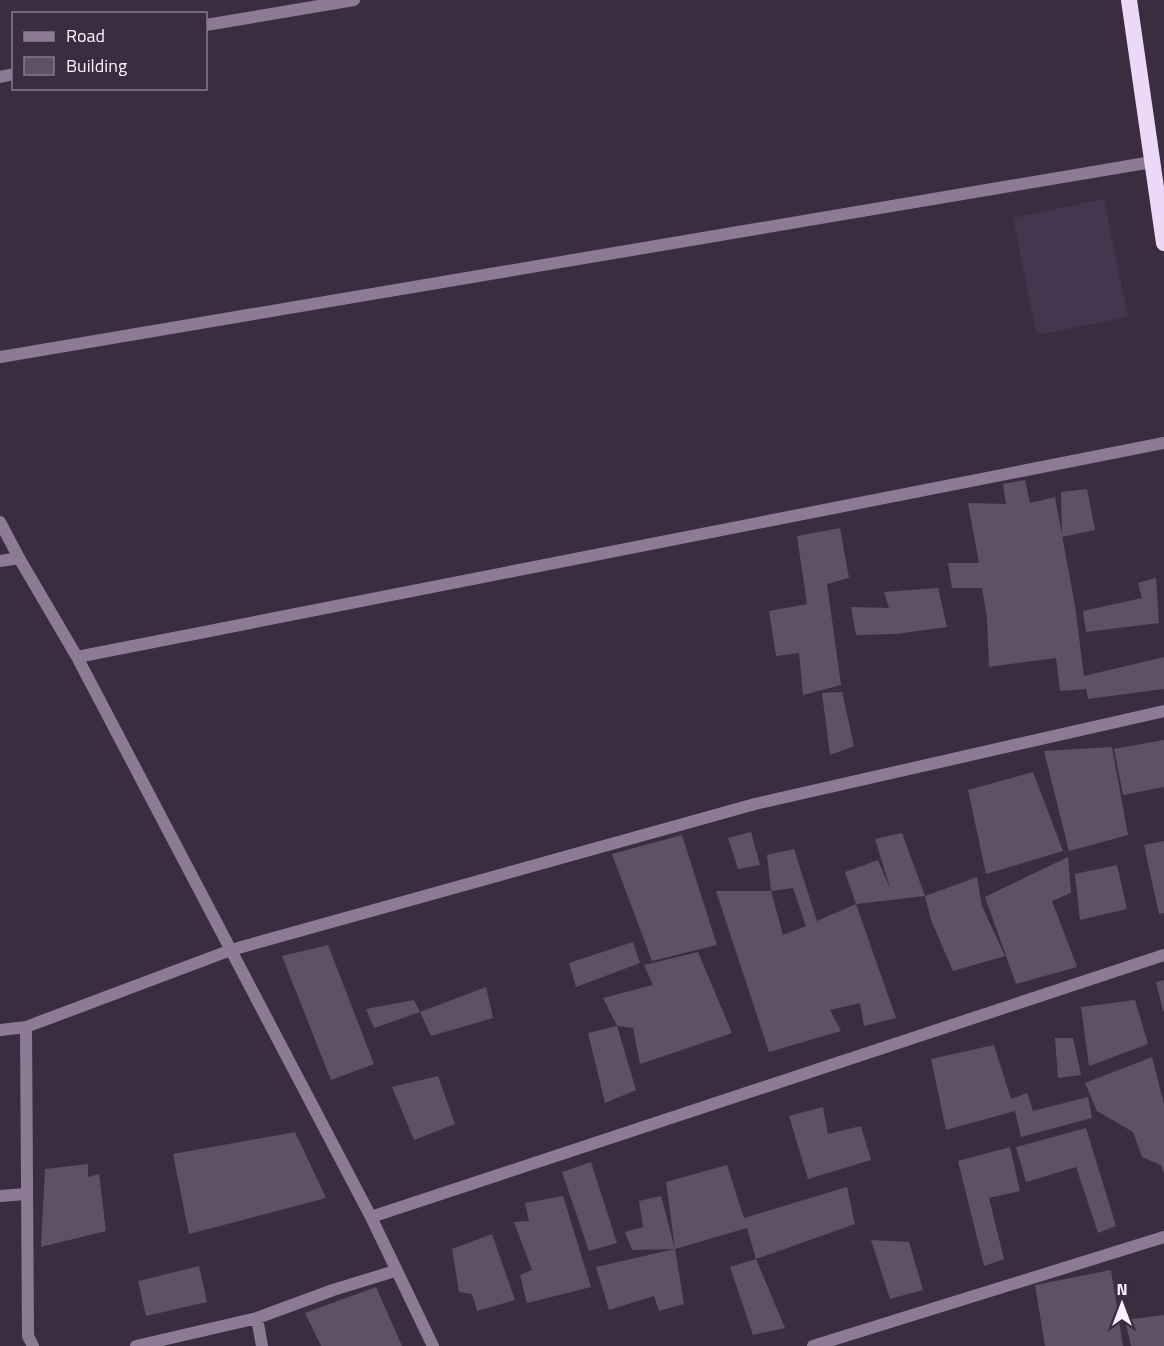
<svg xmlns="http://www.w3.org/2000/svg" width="1164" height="1346" viewBox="0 0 1164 1346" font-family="'Titillium Web',sans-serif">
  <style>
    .built { fill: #46354e }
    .building { fill: #5f5165 }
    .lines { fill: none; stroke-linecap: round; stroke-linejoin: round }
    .minor { stroke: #8d7b95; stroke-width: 12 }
    .trunk { stroke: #eed8f8; stroke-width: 16 }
  </style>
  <rect width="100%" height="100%" fill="#3b2d40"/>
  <path class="built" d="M1104,199L1128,317L1037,335L1013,218Z"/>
  <path class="building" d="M1025,480L1030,503L1055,497L1075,606L1084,676L1164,657V689L1088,699L1085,683L1086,689L1060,691L1056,658L989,667L987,618L982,588H952L948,563H979L968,503L1006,504L1003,484Z
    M1087,489L1095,530L1062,537L1061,492Z
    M840,528L849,578L827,584L841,685L803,695L799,653L776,656L769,611L807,604L797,536Z
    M1156,578L1159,623L1086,632L1083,611L1142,598L1138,583Z
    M938,588L947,627L896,634L856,635L851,607L889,608L884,592Z
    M842,692L854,746L830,755L822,693Z
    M1164,740V787L1123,795L1114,749Z
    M1112,747L1128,835L1069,851L1044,751Z
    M1033,772L1063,851L986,874L968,790Z
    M751,832L760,865L738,869L728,838Z
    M902,833L925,896L856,904L845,872L878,860L891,891L875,839Z
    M682,835L717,945L652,961L612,854Z
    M1164,841V913L1159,914L1144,845Z
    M794,849L817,921L856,904L896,1018L864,1026L860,1003L830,1010L841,1031L769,1052L716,891H771L783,935L806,926L793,888L771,891L767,855Z
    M1068,857L1071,893L1052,901L1077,967L1016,984L985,897Z
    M1117,865L1127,909L1080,920L1075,874Z
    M977,877L982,906L1005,956L953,971L931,920L925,896Z
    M633,942L640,963L576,987L569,963Z
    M328,945L374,1064L331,1080L282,956Z
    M698,952L732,1033L640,1064L633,1028L617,1026L636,1090L605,1103L588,1033L617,1026L603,998L653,985L644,965Z
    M1164,980V1011H1163L1156,982Z
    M486,987L493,1018L431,1036L420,1012Z
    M414,1000L420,1012L374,1028L366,1009Z
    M1135,1000L1148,1044L1089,1066L1081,1007Z
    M1055,1038H1073L1081,1075L1058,1078Z
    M994,1045L1011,1099L1027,1093L1033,1111L1088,1097L1092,1118L1021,1137L1015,1111L946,1130L931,1059Z
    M1152,1057L1164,1104V1174L1161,1165L1142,1157L1133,1132L1097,1111L1085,1083Z
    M438,1076L455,1124L414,1140L392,1087Z
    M823,1107L828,1134L861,1126L871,1160L808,1179L789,1116Z
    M1086,1128L1116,1226L1098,1233L1076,1167L1026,1182L1016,1147Z
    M295,1132L326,1198L189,1234L173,1154Z
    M1010,1147L1020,1191L989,1198L1004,1259L984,1266L958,1161Z
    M591,1162L617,1243L589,1251L562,1172Z
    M88,1164V1177L99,1174L106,1231L41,1247L45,1169Z
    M727,1165L744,1218L847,1187L855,1224L756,1259L747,1228L675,1249L666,1182Z
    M563,1196L591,1287L527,1303L520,1275L532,1270L514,1222L529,1221L525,1203Z
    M661,1196L675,1249L632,1250L625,1232L643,1227L639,1201Z
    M492,1234L515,1300L477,1311L472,1294L459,1292L452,1249Z
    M871,1240L909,1242L923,1290L890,1299Z
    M675,1249L684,1304L659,1311L654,1296L609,1310L596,1267Z
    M756,1259L785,1328L753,1335L730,1267Z
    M199,1266L207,1302L146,1316L138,1281Z
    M1111,1270L1123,1346H1045L1035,1285Z
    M376,1287L402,1346H321L305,1313Z
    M1164,1315V1346H1131L1125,1320Z"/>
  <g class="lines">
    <path class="minor" d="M206,25L354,0
      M0,77L14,74
      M0,357L1152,162
      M0,522L19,558L77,657L371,1217L433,1346
      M0,561L19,558
      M77,657L1164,443
      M26,1027L28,1336L33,1346
      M0,1030L26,1027L231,950L755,804L1164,711
      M0,1196L26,1194
      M371,1217L1164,955
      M257,1318L262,1346
      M136,1346L257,1318L333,1290L395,1271
      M813,1346L1164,1237"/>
    <path class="trunk" d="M1129,0L1164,243"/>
  </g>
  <rect x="12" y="12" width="195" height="78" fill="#3b2d40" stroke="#877b8c" stroke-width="1.5"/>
  <rect x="24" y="32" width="30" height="9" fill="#8d7b95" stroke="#877b8c" stroke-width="1.5"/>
  <text x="66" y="42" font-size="18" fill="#f9f1fd">Road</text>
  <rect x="24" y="57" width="30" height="18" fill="#5f5165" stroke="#877b8c" stroke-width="1.5"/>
  <text x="66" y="72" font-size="18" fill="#f9f1fd">Building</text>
  <g transform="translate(1122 1304)" stroke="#3b2d40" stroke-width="4.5" paint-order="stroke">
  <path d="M0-4.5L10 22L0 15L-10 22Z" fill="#f9f1fd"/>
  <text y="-9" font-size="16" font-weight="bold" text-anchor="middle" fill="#f9f1fd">N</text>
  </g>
</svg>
